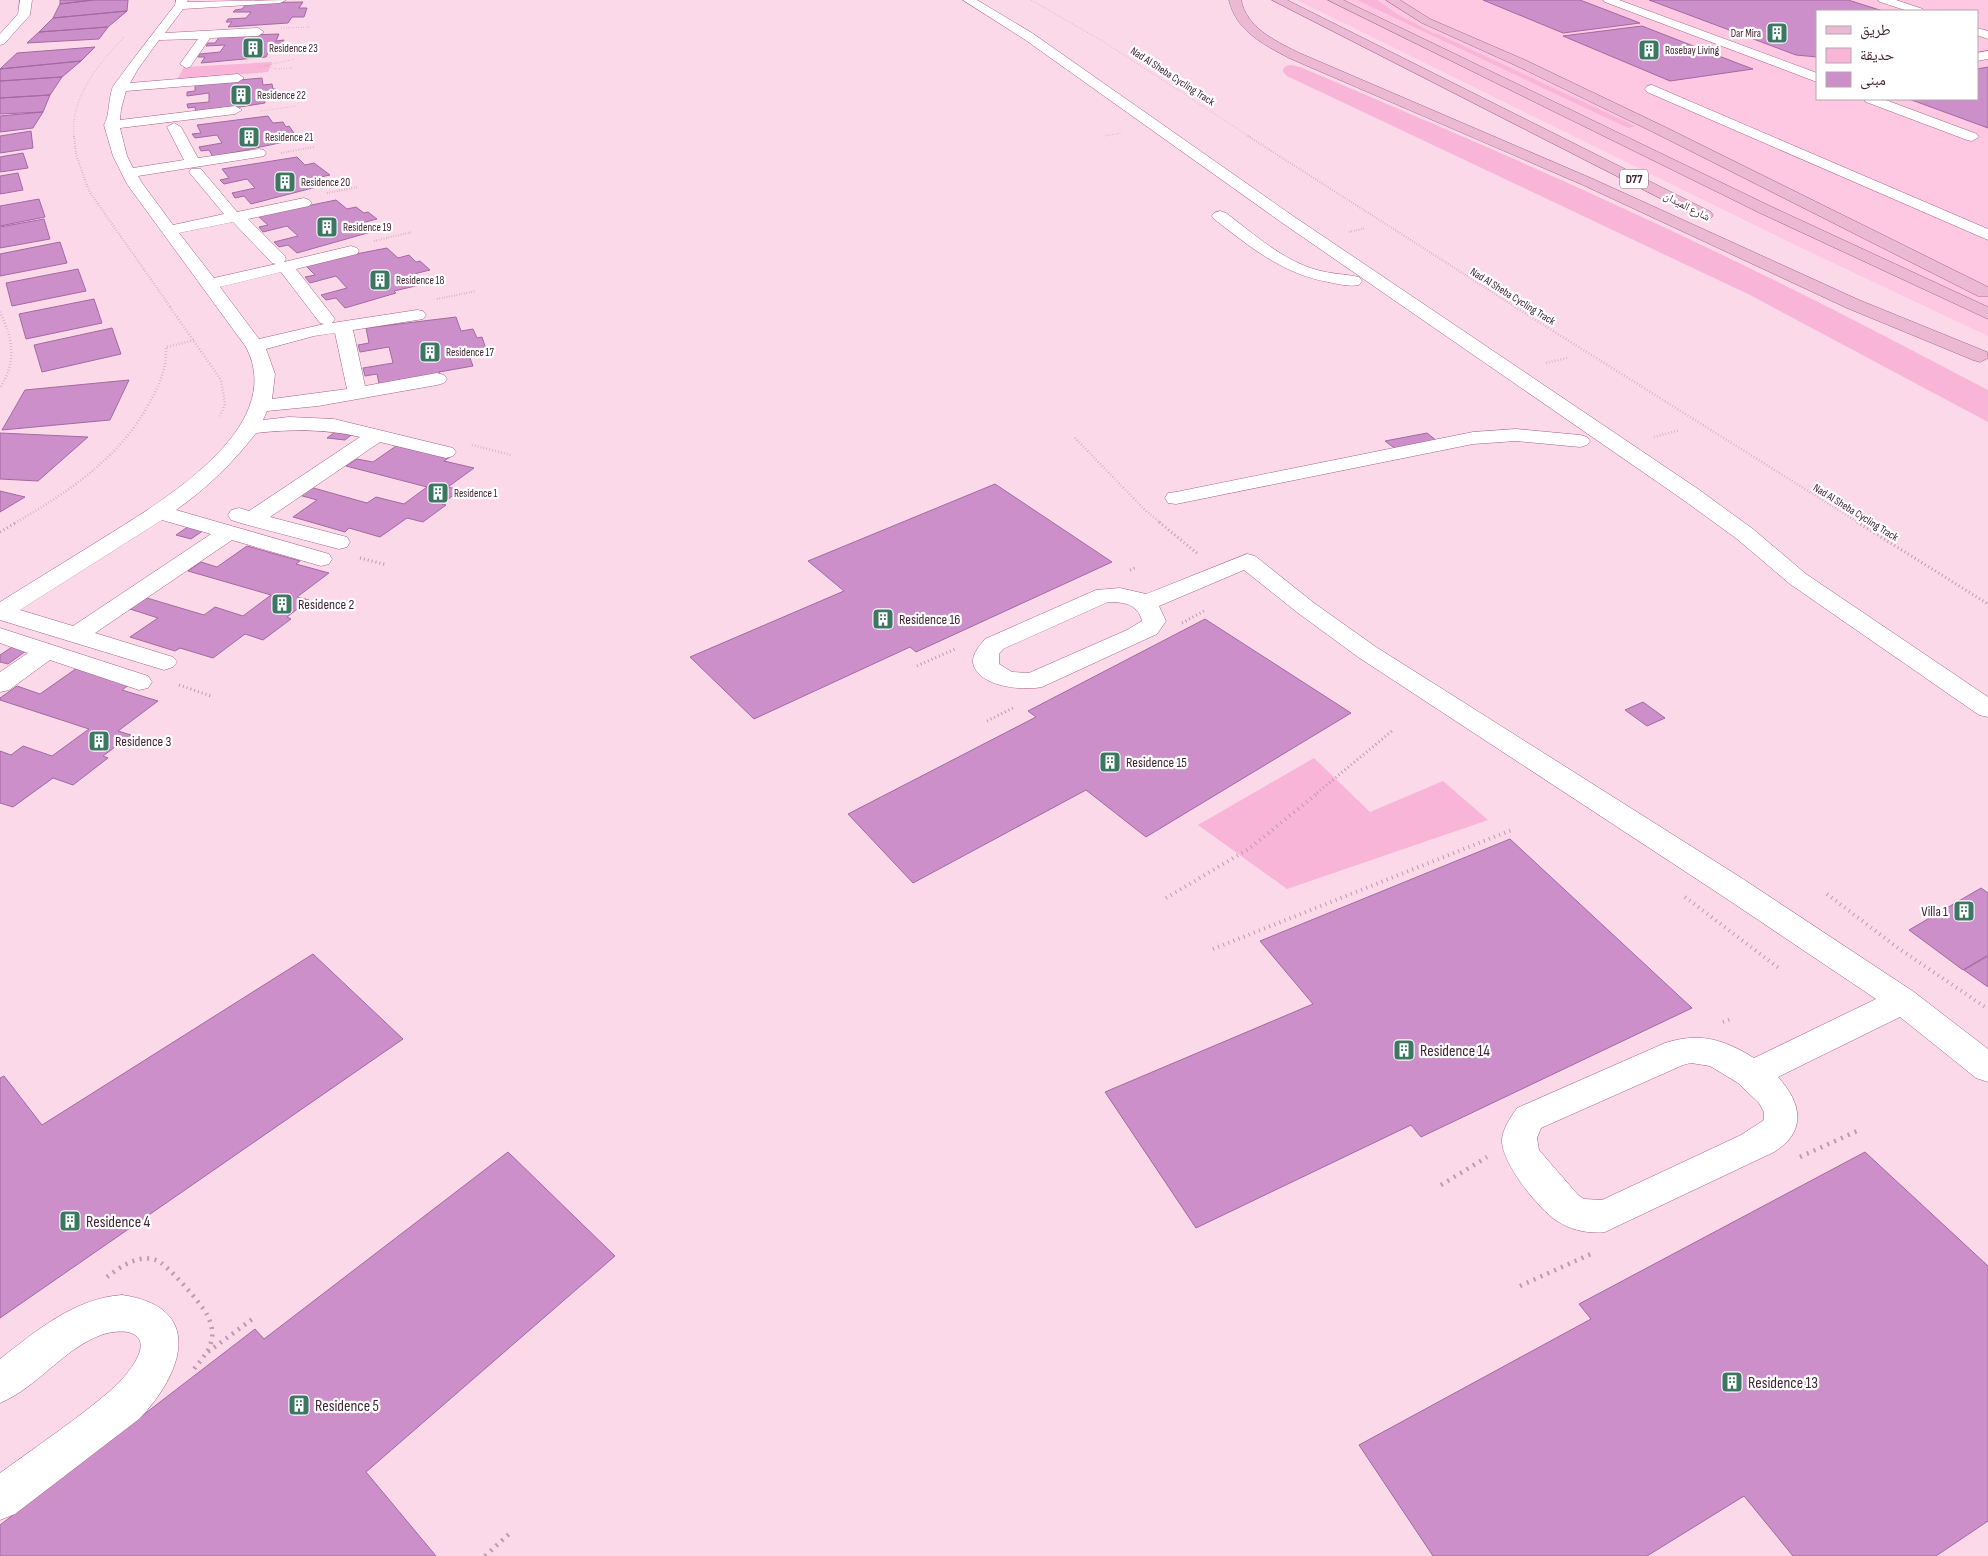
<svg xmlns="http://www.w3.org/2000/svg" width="1988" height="1556" viewBox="0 0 1988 1556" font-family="'Sofia Sans Condensed','Noto Naskh Arabic',sans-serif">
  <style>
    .built { fill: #fec7e2; fill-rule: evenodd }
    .green { fill: #f9b5d7 }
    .building { fill: #cc8fca; stroke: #a469a2 }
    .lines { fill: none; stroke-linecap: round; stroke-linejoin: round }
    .minor-casing { stroke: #aa6087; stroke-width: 1 }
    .major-casing { stroke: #a86788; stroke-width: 1 }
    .path-far5 { stroke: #bc9bab; stroke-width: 1; stroke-dasharray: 0.5 2; stroke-linecap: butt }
    .path-far4 { stroke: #bc9bab; stroke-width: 2; stroke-dasharray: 0.5 2; stroke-linecap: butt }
    .path-far3 { stroke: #bc9bab; stroke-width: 2.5; stroke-dasharray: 0.5 2.5; stroke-linecap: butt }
    .path-far2 { stroke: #bc9bab; stroke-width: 3; stroke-dasharray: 1 3; stroke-linecap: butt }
    .path-far1 { stroke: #bc9bab; stroke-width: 4; stroke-dasharray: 1 4.5; stroke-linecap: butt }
    .path { stroke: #bc9bab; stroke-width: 4.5; stroke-dasharray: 2 5.5; stroke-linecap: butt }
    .minor { fill: #fff; fill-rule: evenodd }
    .major { fill: #ebb9d3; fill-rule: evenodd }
    .labels { text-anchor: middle; stroke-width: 4.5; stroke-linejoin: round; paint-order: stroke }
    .far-poi-label { font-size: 11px; fill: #432434; stroke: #fff; text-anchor: start }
    .far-street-label { font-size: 11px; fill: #432434; stroke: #fff }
    .shield { fill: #fff; stroke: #7b6671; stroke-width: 1 }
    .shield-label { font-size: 12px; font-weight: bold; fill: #432434 }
    .poi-label { font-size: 14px; fill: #432434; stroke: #fff; text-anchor: start }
    .near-poi-label { font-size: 16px; fill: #432434; stroke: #fff; text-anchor: start }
  </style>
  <rect width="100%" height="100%" fill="#fbd9e9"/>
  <path class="built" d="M1297,0H1988V336L1793,244ZM1817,11H1977V99H1817Z"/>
  <path class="green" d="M1357,0H1377L1397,14L1433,33L1438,34L1635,126L1628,128Z
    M272,62L268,72L177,80L184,67Z
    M1291,65L1300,67C1449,130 1598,194 1743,265C1826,305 1907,348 1988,390V422L1750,295L1287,76L1283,72V69L1286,66Z
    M1314,758L1370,812L1443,781L1488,820L1287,889L1198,825Z"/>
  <path class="building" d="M60,0H93L60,4Z
    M93,0H128L127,11L53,18L60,4Z
    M1483,0H1580L1640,23L1563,33Z
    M1649,0H1848L1883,11H1817V57L1796,55Z
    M303,2L299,8H307L304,17H292L288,23L228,27L232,22H226L228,19L246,18L251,12H233L235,10L242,9L247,3Z
    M127,11L108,27L39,32L53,18Z
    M1642,26L1737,63L1753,69L1670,81L1563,36Z
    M108,27L99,39L27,43L39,32Z
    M279,34L276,41L284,40L281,45H285L282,50L269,51L266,57L201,63L205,57H198L200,54L220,52L225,45L206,46L208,43H215L220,36Z
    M95,47L81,61L0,69L17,53Z
    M81,61L62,77L0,81V69Z
    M1988,67V128L1909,99H1977V69Z
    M62,77L50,95L0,98V81Z
    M262,78L263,85L272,84L273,89H276L277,95L264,96L265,103L196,114L195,107L188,108L187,104L209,102V93L187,96V92L195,91V84Z
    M50,95L43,112L0,114V98Z
    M43,112L33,128L0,132V116Z
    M268,116L273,123L283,122L286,127L289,126L294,133L280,135L284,142L213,157L209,150L201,151L199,147L222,143L217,135L195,138L192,134L201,133L197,125Z
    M31,131L33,148L0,153V136Z
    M23,153L28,168L0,172V157Z
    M297,157L305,165L314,163L330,175L316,178L324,185L251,204L244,196L235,198L232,193L255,188L247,179L224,184L220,180L229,178L222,169Z
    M18,173L23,190L0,194V176Z
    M39,199L45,217L0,226V206Z
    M336,200L347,209L356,207L364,213L368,212L377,219L362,223L371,232L297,253L288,245L279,247L274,242L298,236L287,226L263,232L259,227L268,225L258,216Z
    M44,219L50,239L0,248V227Z
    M60,242L67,263L0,276V254Z
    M387,248L398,258L409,255L416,262L420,261L430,270L414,274L424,284L394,291L396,293L345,308L336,298L326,300L321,295L347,288L336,276L310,283L305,277L315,275L304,264Z
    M78,269L86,291L12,306L6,283Z
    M94,299L102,323L26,339L19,314Z
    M456,317L461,331L473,329L477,338L482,337L486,349L468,353L473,366L439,372L440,374L380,388L377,374L365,376L363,368L393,363L389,347L360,352L358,345L369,343L366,328Z
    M112,328L121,354L42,372L34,345Z
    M129,380L110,420L2,430L25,390Z
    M338,430L355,432L345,440L327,438Z
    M0,433L88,437L38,481L0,479Z
    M1427,433L1437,441L1397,450L1385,441Z
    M399,444L450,457L444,461L474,468L448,487L460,490L442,504L446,505L423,522L407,518L380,537L349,528L345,532L293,517L317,500L299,495L310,487L367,503L376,497L404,504L427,487L346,466L357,459L373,462Z
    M995,484L1112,562L916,652L910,647L754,719L690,657L844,591L808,561Z
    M0,491L25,497L0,512Z
    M189,526L204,530L191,539L176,535Z
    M247,546L300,561L296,564L329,573L297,597L309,600L287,617L291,619L263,640L245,634L213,658L180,648L175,651L130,637L158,618L130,609L147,598L204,615L215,607L243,616L271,595L188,571L201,562L217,567Z
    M1205,619L1351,713L1146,837L1086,790L913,883L848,814L1036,717L1028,711Z
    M12,647L26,651L8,664L0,662V655Z
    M77,668L130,684L122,690L158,701L118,731L131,735L103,756L108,758L73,785L53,778L13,807L0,803V751L11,755L23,746L52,756L89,729L0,700V698L17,686L40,694Z
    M1643,702L1665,718L1647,726L1625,710Z
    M1510,839L1692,1008L1421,1137L1411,1125L1196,1228L1105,1092L1313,1004L1260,941Z
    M1981,888L1988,893V955L1963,970L1909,930Z
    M313,954L403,1039L0,1318V1078L4,1076L42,1125Z
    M1988,956V987L1964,970Z
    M508,1152L615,1256L366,1472L436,1556H0V1525L255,1329L264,1339Z
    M1865,1152L1988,1266V1521L1936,1556H1793L1744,1496L1647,1556H1433L1359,1445L1591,1319L1579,1304Z"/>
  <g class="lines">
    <g class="minor-casing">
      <path id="minor" d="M20,0H32L30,15L4,44L0,45V34L18,14Z
        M176,0H188L187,2L286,0L280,3L183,9L165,33L258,28L264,32L258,36L210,38L190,67L186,68L180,64L198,39L159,40L138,69L130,83L238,74L244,78L238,82L126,91L121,109L120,120L235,106L242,110L235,114L120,128L127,156L133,168L184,160L167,127L174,123L181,127L198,158L259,149L264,150L266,153L264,156L259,157L138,176L142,183L173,225L224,214L189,172L191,169H201L237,212L304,198L309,200L312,203L309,206L248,219L284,255L286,259L284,262L351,246L357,248L359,251L357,254L296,269L335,319L332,323L417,310L423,311L426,315L423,319L417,320L353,330L365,386L437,373L444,375L447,379L444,383L437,385L318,406L267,411L263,420L289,417L334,419L453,448L456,452L453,456L446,458L380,442L270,517L347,537L350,542L347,547L339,549L244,524L231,520L228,515L231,510L239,508L249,511L360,437C325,429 292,429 256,433C233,463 207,488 176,510L329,554L332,559L329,564L321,566L232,540L95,633L173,657L177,662L173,667L164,670L0,620V602C33,581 67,561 100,540C157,504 289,429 246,347L127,184L113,156L104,125C110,117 108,94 114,85C133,59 154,32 175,5ZM233,222L272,263L276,264L214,278L179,233ZM281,272L320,323L324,324L259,339L220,287ZM335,333L347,389L272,399L275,374L266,349L314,336ZM162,520L211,534L73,626L20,610Z
        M963,0H977L1032,33L1293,216L1698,489L1753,529L1806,574L1988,697V717L1979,715L1790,584L1737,539L1682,499L1281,222L1024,39Z
        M1603,0H1619L1817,73V82L1605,2Z
        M1878,0H1896L1923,9L1925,11H1908L1880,2Z
        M1977,28L1988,31V39L1977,35Z
        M1988,51V59L1977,61V53Z
        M1652,85L1988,229V240L1647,92L1645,89L1647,86Z
        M1864,99H1883L1977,134L1979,137L1972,141L1967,140L1866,102Z
        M1220,211L1226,213C1254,234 1282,260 1317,270C1331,274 1345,274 1359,277L1362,281L1359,285C1349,287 1338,284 1328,282C1283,274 1250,247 1214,219L1212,216L1214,213Z
        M1516,429L1580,435L1587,437L1590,441L1587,445L1580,447L1516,441L1473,444L1176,504L1168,503L1165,498L1168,493L1176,492L1473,432Z
        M1247,554L1255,556L1314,603L1376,647L1743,879L1914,992L1988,1049V1082L1976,1078L1900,1017L1778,1077C1802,1103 1807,1132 1774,1152L1605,1232C1588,1234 1571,1230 1557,1221C1539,1210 1500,1161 1502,1139C1503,1128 1511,1117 1517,1108L1665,1043C1700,1032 1723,1039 1754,1058L1876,999L1721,895L1358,657L1298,613L1244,570L1159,606L1166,621L1157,634L1042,687C1023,691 978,687 973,663C972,654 980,645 985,639L1096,590L1120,588L1146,594ZM1108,602C1124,602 1138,604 1142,621L1127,630L1029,673L1012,672L999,664V654L1003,649ZM1691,1063L1710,1066L1738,1083L1759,1103L1764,1112V1120L1741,1135L1602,1200L1584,1199L1578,1195L1539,1150L1537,1138L1541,1128L1683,1065Z
        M0,628L148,676L152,682L148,688L139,690L50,660L9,690L0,692V672L28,653L0,643Z
        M122,1295C207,1307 182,1375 139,1419L15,1514L0,1520V1473C37,1446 76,1420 110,1391C121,1382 158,1343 131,1333C123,1330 109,1332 101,1335C63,1349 38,1387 0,1403V1359C36,1331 75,1298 122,1295Z"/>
    </g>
    <g class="major-casing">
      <path id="major" d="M1229,0H1241C1247,28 1274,40 1297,52L1593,179L1859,300L1987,352L1988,358L1980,362L1973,360L1847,308L1583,185L1289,58C1263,44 1236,31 1229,0Z
        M1272,0H1287L1711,212L1713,215L1711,218H1699Z
        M1328,0H1343L1772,207L1988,307V319L1760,213Z
        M1386,0H1400L1430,19L1525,60L1665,127L1988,287V296H1978L1655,133L1517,66L1422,23Z"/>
    </g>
    <path class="path-far5" d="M1031,0L1104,42L1250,137
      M281,28L310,27
      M267,66L276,69L293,68
      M259,67L295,59
      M260,111L297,106
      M1105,136L1121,133
      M74,137C70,96 99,64 125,36"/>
    <path class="path-far4" d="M74,136L76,154L89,191L171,308
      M1248,136L1517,308
      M281,153L314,147
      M327,193L358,187
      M1349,232L1366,228
      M374,241L412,232
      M437,299L476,291"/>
    <path class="path-far3" d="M170,307L221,380L225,404L220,416
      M1515,307L1859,523
      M0,312C13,340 17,361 0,388
      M1546,363L1567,358
      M1654,437L1680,430
      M1075,438L1144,509L1161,523
      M472,445L511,455
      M15,523C70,491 123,456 152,398C161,382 167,365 166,347L195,340"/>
    <path class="path-far2" d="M1159,522L1198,554
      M1857,522L1988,604
      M0,532L17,522
      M360,558L387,565
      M1130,570L1137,567
      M1182,623L1204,611
      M917,666L955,649
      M179,685L211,696
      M987,721L1013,708
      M1317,793L1392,731"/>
    <path class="path-far1" d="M1827,894L1898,948L1988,1009
      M1685,897L1780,969
      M1166,898L1250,848L1319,792
      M1213,949L1514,829
      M1723,1022L1731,1019"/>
    <path class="path" d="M1800,1157L1857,1131
      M1441,1185L1487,1157
      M107,1277C120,1267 138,1254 156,1260C166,1263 202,1304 207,1315C211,1322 213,1330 212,1338C210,1351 201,1360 193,1370
      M1520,1286L1593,1253
      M208,1352L255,1317
      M485,1556L509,1534"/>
    <use href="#minor" class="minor"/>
    <use href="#major" class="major"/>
  </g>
  <defs>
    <g id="building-square" transform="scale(1.125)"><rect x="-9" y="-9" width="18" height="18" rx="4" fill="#3b7761" stroke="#fff"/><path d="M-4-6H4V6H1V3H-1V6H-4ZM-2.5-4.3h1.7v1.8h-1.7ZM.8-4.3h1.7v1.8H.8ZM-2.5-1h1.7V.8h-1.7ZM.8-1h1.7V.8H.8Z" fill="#fff"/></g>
  </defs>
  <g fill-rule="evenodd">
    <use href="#building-square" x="1777" y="33"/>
    <use href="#building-square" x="253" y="48"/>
    <use href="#building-square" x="1649" y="50"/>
    <use href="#building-square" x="241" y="95"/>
    <use href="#building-square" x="249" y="137"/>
    <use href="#building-square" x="285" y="182"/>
    <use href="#building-square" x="327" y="227"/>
    <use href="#building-square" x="380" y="280"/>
    <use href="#building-square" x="430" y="352"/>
    <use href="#building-square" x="438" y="493"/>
    <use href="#building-square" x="282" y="604"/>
    <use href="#building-square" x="883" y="619"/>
    <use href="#building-square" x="99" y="741"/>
    <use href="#building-square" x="1110" y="762"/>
    <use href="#building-square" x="1964" y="911"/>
    <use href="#building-square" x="1404" y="1050"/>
    <use href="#building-square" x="70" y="1221"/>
    <use href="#building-square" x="1732" y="1382"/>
    <use href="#building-square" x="299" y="1405"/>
  </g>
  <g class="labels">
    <g class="far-poi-label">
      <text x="1761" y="37" text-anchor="end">Dar Mira</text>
      <text x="269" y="52">Residence 23</text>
      <text x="1665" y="54">Rosebay Living</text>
      <text x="257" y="99">Residence 22</text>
      <text x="265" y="141">Residence 21</text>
      <text x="301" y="186">Residence 20</text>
      <text x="343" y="231">Residence 19</text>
      <text x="396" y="284">Residence 18</text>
      <text x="446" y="356">Residence 17</text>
      <text x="454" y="497">Residence 1</text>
    </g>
    <g class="far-street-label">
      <text transform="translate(1173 76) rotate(33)" y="4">Nad Al Sheba Cycling Track</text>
      <text transform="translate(1687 206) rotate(27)" y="4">شارع الميدان</text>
      <text transform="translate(1513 296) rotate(32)" y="4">Nad Al Sheba Cycling Track</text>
      <text transform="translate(1856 512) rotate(32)" y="4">Nad Al Sheba Cycling Track</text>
    </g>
    <rect class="shield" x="1620" y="169.5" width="28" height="19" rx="4"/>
    <g class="shield-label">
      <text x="1634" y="183">D77</text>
    </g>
    <g class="poi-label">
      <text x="298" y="609">Residence 2</text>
      <text x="899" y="624">Residence 16</text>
      <text x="115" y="746">Residence 3</text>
      <text x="1126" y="767">Residence 15</text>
      <text x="1948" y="916" text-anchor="end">Villa 1</text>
    </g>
    <g class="near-poi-label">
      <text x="1420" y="1056">Residence 14</text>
      <text x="86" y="1227">Residence 4</text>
      <text x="1748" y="1388">Residence 13</text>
      <text x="315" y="1411">Residence 5</text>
    </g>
  </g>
  <rect x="1816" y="10" width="162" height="90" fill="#ffffff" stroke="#b4a7ae"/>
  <rect x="1826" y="26" width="25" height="8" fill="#ebb9d3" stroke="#b4a7ae"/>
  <text x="1860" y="35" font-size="15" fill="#432434">طريق</text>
  <rect x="1826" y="48" width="25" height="15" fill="#f9b5d7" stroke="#b4a7ae"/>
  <text x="1860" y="60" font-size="15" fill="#432434">حديقة</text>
  <rect x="1826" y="72" width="25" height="15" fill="#cc8fca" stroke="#b4a7ae"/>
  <text x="1860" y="85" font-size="15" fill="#432434">مبنى</text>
</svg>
